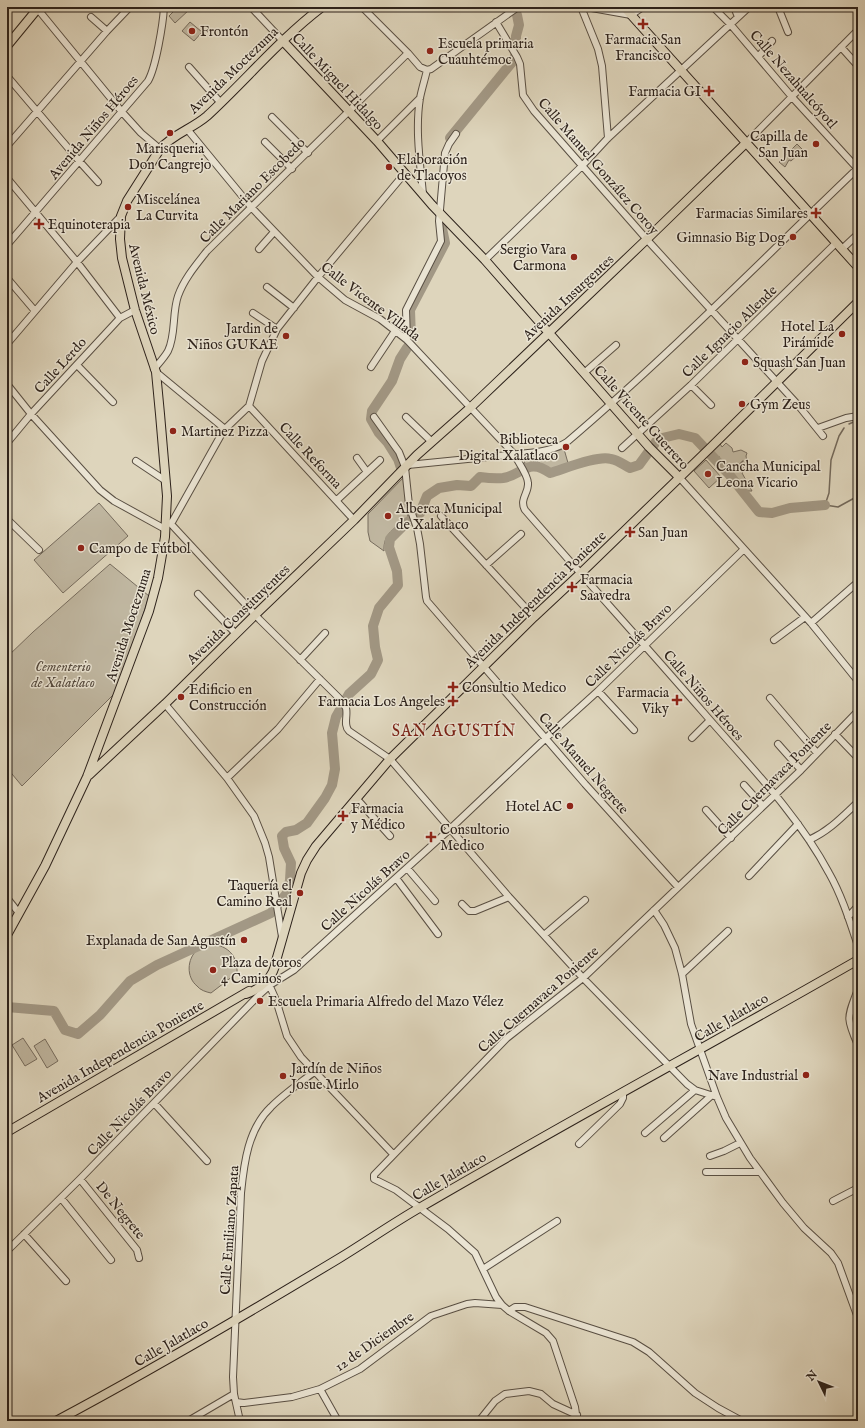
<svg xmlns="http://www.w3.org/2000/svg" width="865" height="1428" viewBox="0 0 865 1428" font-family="'IM FELL English',serif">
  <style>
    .green { fill: #c0b7a1; stroke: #766c5e }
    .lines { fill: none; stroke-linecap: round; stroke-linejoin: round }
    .stream { stroke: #73695b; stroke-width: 1.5 }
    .river { stroke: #a29885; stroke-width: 10 }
    .minor-casing { stroke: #594f43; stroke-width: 8 }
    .major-casing { stroke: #2d221b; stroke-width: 10 }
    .minor { stroke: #eae4d3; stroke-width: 6 }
    .major { stroke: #ded5bc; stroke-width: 8 }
    .poi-dot { fill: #8f2418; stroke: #eae4d3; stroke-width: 1.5 }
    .labels { text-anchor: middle; stroke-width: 3; stroke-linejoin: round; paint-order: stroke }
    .poi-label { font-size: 14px; fill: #2d221b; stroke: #eae4d3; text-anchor: start }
    .street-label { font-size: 14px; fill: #2d221b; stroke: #eae4d3 }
    .park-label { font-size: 14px; font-style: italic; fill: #52473c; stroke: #eae4d3 }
    .quarter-label { font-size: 16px; letter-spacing: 1px; fill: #7a1f14; stroke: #eae4d3 }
  </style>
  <rect width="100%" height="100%" fill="#ded5bc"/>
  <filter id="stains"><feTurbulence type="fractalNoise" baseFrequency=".005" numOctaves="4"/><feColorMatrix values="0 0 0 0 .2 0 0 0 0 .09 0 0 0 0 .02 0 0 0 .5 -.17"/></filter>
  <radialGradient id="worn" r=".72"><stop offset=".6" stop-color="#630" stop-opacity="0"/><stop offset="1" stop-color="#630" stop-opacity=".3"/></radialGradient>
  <path class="green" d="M178,7H188L190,9L175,23L169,16Z
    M190,22L202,32L194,41L182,31Z
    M797,144L803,150L791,161L789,160L785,167L779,162Z
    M719,442L722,447L726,443L732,448L733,452L741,450L747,453L746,456C747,461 747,464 743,468L744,471L742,473L752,491H744L740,485L738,483L709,451Z
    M564,449L568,463L556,469H547L537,461L525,465L524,457L537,453L543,454Z
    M706,460L721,477L709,488L694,471Z
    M404,477L408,519C395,528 383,533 384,551L370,541L368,532V514Z
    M99,503L128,536L63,593L34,560Z
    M110,564L149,596L120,688L22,786L7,768V657L33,632Z
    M212,944C228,946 238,956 237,973L211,993C206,992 200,990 197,986C186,977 187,959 197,950C202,946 207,945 212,944Z
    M23,1038L37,1059L25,1066L12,1045Z
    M45,1039L58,1061L47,1068L34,1046Z"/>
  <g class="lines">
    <path class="stream" d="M855,409L858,404
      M849,424L858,420
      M844,428L839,436L831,460L829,493L825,505L838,507L858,496
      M713,457H719
      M724,462L733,469L738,466L743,461"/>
    <path class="river" d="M516,43V36L519,25L517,15
      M450,138L513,61L515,56
      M411,339L410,310L445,243L441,223
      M401,468L398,459L388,443L379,433L371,419L372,411L392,381L400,359L407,348
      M7,1007L54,1011L65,1030L78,1034L100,1015L130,981L157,965L271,913L287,893L290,880L291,863L284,848L282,836L286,832L296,830L307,823L325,798L332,785L335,769L332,733L336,717L349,694L371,674L378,660L375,647L373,626L379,608L398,585L397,571L389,547L390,539L405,524L420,513L427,496L439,488L457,485L471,486L480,477C487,478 495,479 503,478C523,475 528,457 550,473C564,469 597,455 611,459C618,460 624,465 630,468L639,465L658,439L679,434L695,438L728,473L759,512L772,513L790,508L825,505"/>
    <g class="minor-casing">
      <path id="minor" d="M36,7L122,112L141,133L160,149
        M251,7L282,40
        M362,7L408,53L420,67L427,70
        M581,7L598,49L602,66L608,138
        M586,7L631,15L643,7
        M713,7L731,25L792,97L857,168
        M734,7L738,17
        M778,7L788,32
        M91,17L107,31
        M496,22L517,57L520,64L523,95L534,111L650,243L798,405L823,436
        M841,47L858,66
        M758,57L772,41
        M189,67L220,102
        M427,70L431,69L518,7
        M7,76L80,162L98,182
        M272,117L308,153
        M187,129L252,208L318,277L345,300L380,319L407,340L514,454C518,462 528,475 528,483C529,493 519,499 525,510C584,578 644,644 703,712C747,763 797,813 829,873C842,896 850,922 858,946
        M377,141L420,98
        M265,142L292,169
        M746,143L858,30
        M7,146L107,31L130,7
        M7,178L77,262L120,318
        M423,194C420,162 415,129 420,98C422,88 425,79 427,70
        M7,245L148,81C156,67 163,24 164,7
        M259,249L274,232
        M842,249L858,234
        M485,260L582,166L608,138L749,7
        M7,278L35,311
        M267,287L294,308
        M253,313L277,329
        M407,340L406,310L441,241L439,221L445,153L449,144L456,134
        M7,344L77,262L121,216
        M77,365L113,402
        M371,367L395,331
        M154,369C159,363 164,358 168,351C176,335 172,313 178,296C184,279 196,265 207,251L408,53
        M156,372L225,429
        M584,373L616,345
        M7,384L31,414L100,490L114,501L165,529
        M691,385L711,405
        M249,406L354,520
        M374,417L399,452L405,467L409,505L417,528L420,544L426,597L427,601L585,784L678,887
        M406,417L432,442
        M818,428L846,418L858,416
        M7,443L31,414L120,318L135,310
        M622,448L691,385L836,243
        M357,458L367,472
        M136,461L166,481
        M408,465L538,452C549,450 558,448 567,442C669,355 762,260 858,168
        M679,477L811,623L858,681
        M337,500L380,460
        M441,516L534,617
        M7,519L39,550
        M166,523L171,524L260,620L338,697C341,700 344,704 346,708C348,716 343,725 349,731L390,759L509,897L583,978L687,1084L695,1090L717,1097
        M171,524L221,435L225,429L249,406L262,361L277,329L318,277L405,173
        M486,565L521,534
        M198,594L236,634
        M811,623L858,582
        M774,640L805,617
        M300,660L325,633
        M598,691L634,730
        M770,698L817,753
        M165,704L227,778L254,816L265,843L269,857L282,937
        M835,734L858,758
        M692,738L710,720
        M778,744L801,770
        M227,778L278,729L320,679
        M744,785L763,806
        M356,798L390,836
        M706,810L731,838
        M809,840C829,831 842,817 858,802
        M407,868L435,901
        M749,876L798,824
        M396,878L438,934
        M7,898L19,913
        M462,904L469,911H475L509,897
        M654,910L664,925L675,948L682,974L691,1024L717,1097L726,1118L750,1158L783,1203L804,1228L831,1253L838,1263L858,1318
        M848,917L858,906
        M544,935L585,900
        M682,974L728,931
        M268,982L276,1000L287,1036L301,1057L393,1154
        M858,989C848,1017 845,1016 858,1045
        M154,1103L207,1161
        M645,1133L695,1090
        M664,1138L712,1095
        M579,1144L620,1104L623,1098V1092
        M710,1156L724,1151L740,1143
        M706,1172H760
        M80,1179L137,1250L139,1258
        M61,1198L111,1260
        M833,1201L858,1188
        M24,1234L66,1281
        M7,1251L80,1179L259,995L270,985L294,970L450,829L546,738L598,691L743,550
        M483,1269L557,1221
        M509,1311L515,1307H525L633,1342L649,1352L695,1393L718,1408L742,1421
        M320,1389L338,1421
        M236,1402L244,1403L292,1397L320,1389L360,1369L431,1316L467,1304L475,1303L502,1305
        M188,1421L234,1394
        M240,1421L234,1394L233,1377L241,1193C244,1163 248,1129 271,1107C284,1094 300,1083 314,1072
        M479,1421L495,1401L505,1394L529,1391L541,1394L553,1404L577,1415
        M577,1421L575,1407L553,1341L546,1333L509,1311L502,1305L496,1297L475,1253L448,1229L396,1190L374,1179V1175L507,1038L583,978L603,959L801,770L858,711"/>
    </g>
    <g class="major-casing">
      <path id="major" d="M624,7L858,267
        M282,40L377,141L432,205L485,260L649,447L679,477
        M7,46L39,7
        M89,775L165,704L255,615L354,520L417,455L470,408L647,239L746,143
        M7,935L45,866L87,777L149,611L158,578L165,537L167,496L160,414L156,372L135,310L122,258L120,239L121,216L127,201L160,149C173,134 192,129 207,116C246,80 280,39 322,7
        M246,994C261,989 274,977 276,961L301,873L307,860L316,846L390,759L534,617L580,574L709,449L858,302
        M7,1132L249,991
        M56,1421C152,1370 245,1315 338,1259C366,1242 393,1223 421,1207C565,1123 713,1043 858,960"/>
    </g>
    <use href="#minor" class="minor"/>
    <use href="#major" class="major"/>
  </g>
  <g class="poi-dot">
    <path d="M641 18h4v4h4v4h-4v4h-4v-4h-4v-4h4z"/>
    <circle cx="192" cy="31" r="4"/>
    <circle cx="430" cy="51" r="4"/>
    <path d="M707 85h4v4h4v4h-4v4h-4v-4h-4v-4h4z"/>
    <circle cx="170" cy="133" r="4"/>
    <circle cx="816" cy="144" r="4"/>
    <circle cx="389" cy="167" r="4"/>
    <circle cx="128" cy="207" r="4"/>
    <path d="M814 207h4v4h4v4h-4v4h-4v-4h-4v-4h4z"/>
    <path d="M37 218h4v4h4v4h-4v4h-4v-4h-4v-4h4z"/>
    <circle cx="793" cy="237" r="4"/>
    <circle cx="574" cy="257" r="4"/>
    <circle cx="842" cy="334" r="4"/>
    <circle cx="286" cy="336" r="4"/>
    <circle cx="745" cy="362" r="4"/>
    <circle cx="742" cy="404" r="4"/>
    <circle cx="173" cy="431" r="4"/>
    <circle cx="566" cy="447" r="4"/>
    <circle cx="708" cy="474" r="4"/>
    <circle cx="388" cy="516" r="4"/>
    <path d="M628 526h4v4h4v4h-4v4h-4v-4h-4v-4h4z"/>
    <circle cx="81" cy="548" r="4"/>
    <path d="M570 581h4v4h4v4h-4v4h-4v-4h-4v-4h4z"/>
    <path d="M451 681h4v4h4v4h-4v4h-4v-4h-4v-4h4z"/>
    <circle cx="181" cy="697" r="4"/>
    <path d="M675 694h4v4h4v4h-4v4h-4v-4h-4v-4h4z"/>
    <path d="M451 695h4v4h4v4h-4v4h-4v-4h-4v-4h4z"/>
    <circle cx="570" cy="806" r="4"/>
    <path d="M341 810h4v4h4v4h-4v4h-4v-4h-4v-4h4z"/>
    <path d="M429 831h4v4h4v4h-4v4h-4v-4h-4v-4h4z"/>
    <circle cx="300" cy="893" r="4"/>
    <circle cx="244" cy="940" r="4"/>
    <circle cx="213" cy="970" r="4"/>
    <circle cx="260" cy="1001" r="4"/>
    <circle cx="806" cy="1075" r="4"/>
    <circle cx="283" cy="1076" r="4"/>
  </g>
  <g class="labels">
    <g class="poi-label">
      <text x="200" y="36">Frontón</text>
      <text x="643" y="44" text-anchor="middle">Farmacia San<tspan x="643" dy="16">Francisco</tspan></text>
      <text x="438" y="48">Escuela primaria<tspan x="438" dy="16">Cuauhtémoc</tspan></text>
      <text x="701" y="96" text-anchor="end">Farmacia GI</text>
      <text x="808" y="141" text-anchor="end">Capilla de<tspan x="808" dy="16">San Juan</tspan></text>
      <text x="170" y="153" text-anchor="middle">Marisqueria<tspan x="170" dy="16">Don Cangrejo</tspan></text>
      <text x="397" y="164">Elaboración<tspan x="397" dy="16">de Tlacoyos</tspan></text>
      <text x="136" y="204">Miscelánea<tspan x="136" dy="16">La Curvita</tspan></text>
      <text x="808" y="218" text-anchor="end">Farmacias Similares</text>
      <text x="48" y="229">Equinoterapia</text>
      <text x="785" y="242" text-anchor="end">Gimnasio Big Dog</text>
      <text x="566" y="254" text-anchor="end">Sergio Vara<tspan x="566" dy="16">Carmona</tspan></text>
      <text x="834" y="331" text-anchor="end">Hotel La<tspan x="834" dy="16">Pirámide</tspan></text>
      <text x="278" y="333" text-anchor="end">Jardin de<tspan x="278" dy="16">Niños GUKAE</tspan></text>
      <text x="753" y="367">Squash San Juan</text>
      <text x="750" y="409">Gym Zeus</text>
      <text x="181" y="436">Martinez Pizza</text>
      <text x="558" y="444" text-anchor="end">Biblioteca<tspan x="558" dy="16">Digital Xalatlaco</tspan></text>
      <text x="716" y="471">Cancha Municipal<tspan x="716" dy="16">Leona Vicario</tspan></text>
      <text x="396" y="513">Alberca Municipal<tspan x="396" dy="16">de Xalatlaco</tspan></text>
      <text x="638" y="537">San Juan</text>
      <text x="89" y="553">Campo de Fútbol</text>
      <text x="580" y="584">Farmacia<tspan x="580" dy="16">Saavedra</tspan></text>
      <text x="462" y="692">Consultio Medico</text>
      <text x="189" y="694">Edificio en<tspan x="189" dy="16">Construcción</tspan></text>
      <text x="669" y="697" text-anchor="end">Farmacia<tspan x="669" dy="16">Viky</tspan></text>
      <text x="445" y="706" text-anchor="end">Farmacia Los Angeles</text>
      <text x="562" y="811" text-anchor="end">Hotel AC</text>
      <text x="351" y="813">Farmacia<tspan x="351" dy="16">y Médico</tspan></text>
      <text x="440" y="834">Consultorio<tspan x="440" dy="16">Medico</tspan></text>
      <text x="292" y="890" text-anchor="end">Taquería el<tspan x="292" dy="16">Camino Real</tspan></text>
      <text x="236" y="945" text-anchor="end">Explanada de San Agustín</text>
      <text x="221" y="967">Plaza de toros<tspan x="221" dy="16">4 Caminos</tspan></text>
      <text x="268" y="1006">Escuela Primaria Alfredo del Mazo Vélez</text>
      <text x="291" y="1073">Jardín de Niños<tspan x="291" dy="16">Josue Mirlo</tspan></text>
      <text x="798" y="1080" text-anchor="end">Nave Industrial</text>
    </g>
    <g class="street-label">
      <text transform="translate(233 70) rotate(-44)" y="5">Avenida Moctezuma</text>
      <text transform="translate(794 79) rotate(49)" y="5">Calle Nezahualcóyotl</text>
      <text transform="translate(338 81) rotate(47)" y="5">Calle Miguel Hidalgo</text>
      <text transform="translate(93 127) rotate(-50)" y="5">Avenida Niños Héroes</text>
      <text transform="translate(599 166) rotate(49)" y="5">Calle Manuel González Coroy</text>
      <text transform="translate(252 190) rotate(-45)" y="5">Calle Mariano Escobedo</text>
      <text transform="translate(145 289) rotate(76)" y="5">Avenida México</text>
      <text transform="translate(568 297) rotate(-43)" y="5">Avenida Insurgentes</text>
      <text transform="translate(371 301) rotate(37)" y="5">Calle Vicente Villada</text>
      <text transform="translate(729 331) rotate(-44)" y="5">Calle Ignacio Allende</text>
      <text transform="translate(60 365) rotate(-48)" y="5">Calle Lerdo</text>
      <text transform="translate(642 417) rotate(48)" y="5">Calle Vicente Guerrero</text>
      <text transform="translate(311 455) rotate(47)" y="5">Calle Reforma</text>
      <text transform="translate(535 599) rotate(-44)" y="5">Avenida Independencia Poniente</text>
      <text transform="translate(238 614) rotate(-44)" y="5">Avenida Constituyentes</text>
      <text transform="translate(128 625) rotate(-72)" y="5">Avenida Moctezuma</text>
      <text transform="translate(628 645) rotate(-44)" y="5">Calle Nicolás Bravo</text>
      <text transform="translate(704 695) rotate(49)" y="5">Calle Niños Héroes</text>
      <text transform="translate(584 763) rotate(49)" y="5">Calle Manuel Negrete</text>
      <text transform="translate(774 778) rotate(-45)" y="5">Calle Cuernavaca Poniente</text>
      <text transform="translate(365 890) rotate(-42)" y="5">Calle Nicolás Bravo</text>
      <text transform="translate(538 999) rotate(-41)" y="5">Calle Cuernavaca Poniente</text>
      <text transform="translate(731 1017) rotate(-30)" y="5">Calle Jalatlaco</text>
      <text transform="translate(120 1051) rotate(-30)" y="5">Avenida Independencia Poniente</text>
      <text transform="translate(129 1112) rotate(-46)" y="5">Calle Nicolás Bravo</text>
      <text transform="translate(449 1176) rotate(-30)" y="5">Calle Jalatlaco</text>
      <text transform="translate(121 1210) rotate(51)" y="5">De Negrete</text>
      <text transform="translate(229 1230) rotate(-86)" y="5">Calle Emiliano Zapata</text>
      <text transform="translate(374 1341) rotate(-35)" y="5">12 de Diciembre</text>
      <text transform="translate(171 1342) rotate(-30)" y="5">Calle Jalatlaco</text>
    </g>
    <g class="park-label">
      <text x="63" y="671">Cementerio<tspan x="63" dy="16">de Xalatlaco</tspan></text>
    </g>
    <g class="quarter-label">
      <text x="454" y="736">SAN AGUSTÍN</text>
    </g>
  </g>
  <rect width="865" height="1428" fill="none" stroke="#ded5bc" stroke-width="24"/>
  <rect x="8" y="8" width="849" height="1412" fill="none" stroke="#2d221b" stroke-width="2"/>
  <rect x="12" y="12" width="841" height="1404" fill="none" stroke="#2d221b"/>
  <g transform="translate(819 1382) rotate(313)" stroke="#eae4d3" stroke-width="3" paint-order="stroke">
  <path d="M0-3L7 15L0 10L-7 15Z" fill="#2d221b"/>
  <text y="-6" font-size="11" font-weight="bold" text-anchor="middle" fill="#2d221b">N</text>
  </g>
  <rect width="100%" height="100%" filter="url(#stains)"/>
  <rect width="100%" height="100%" fill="url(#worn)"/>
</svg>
